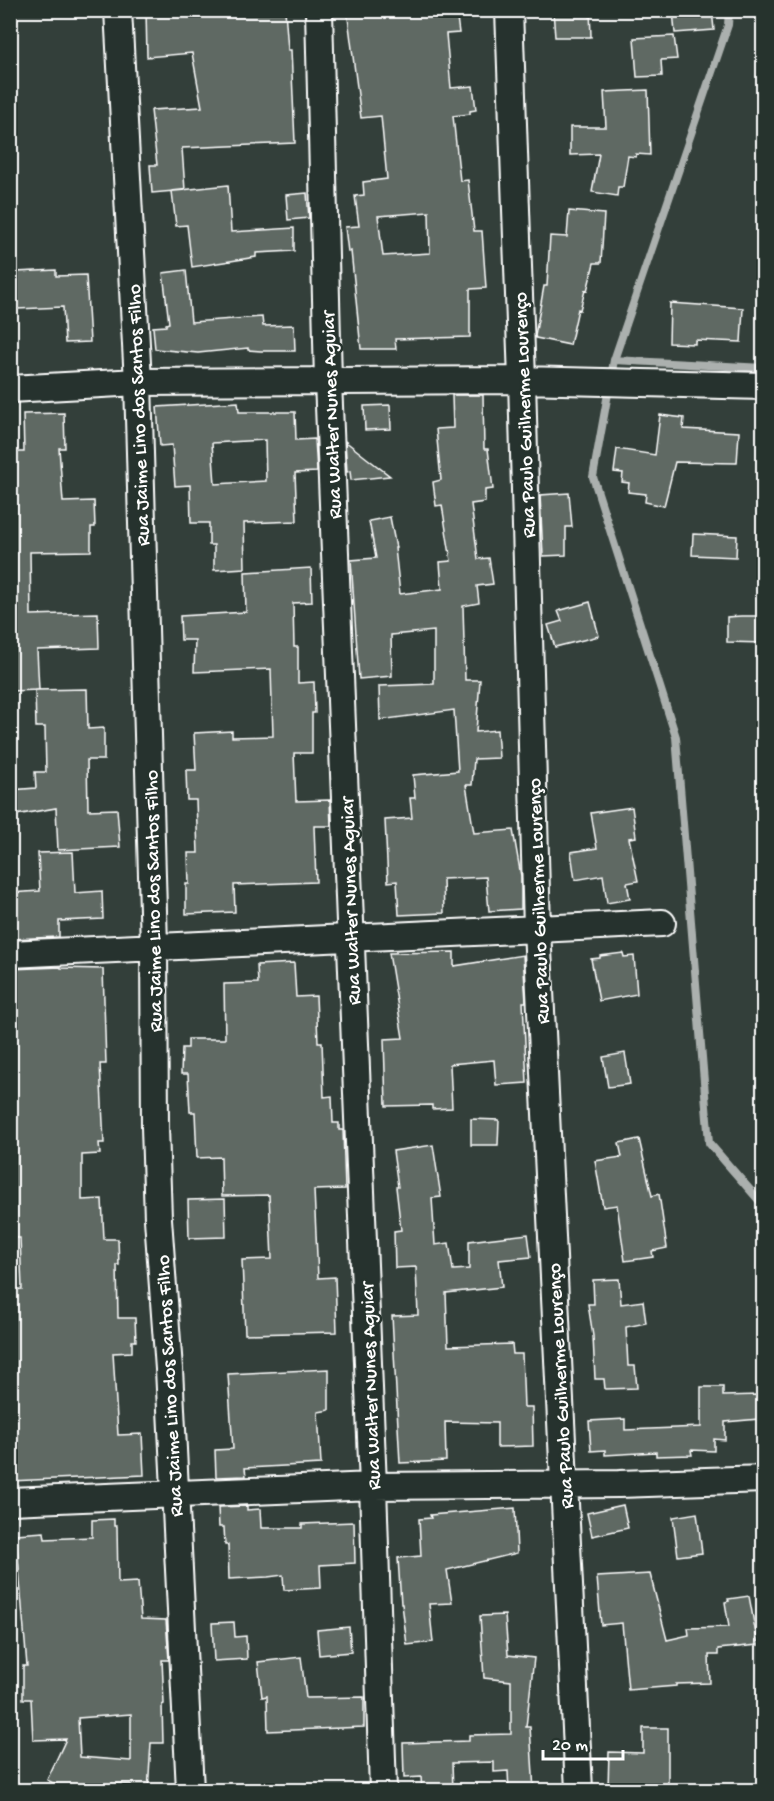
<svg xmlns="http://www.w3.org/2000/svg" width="774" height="1801" viewBox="0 0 774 1801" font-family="'Gochi Hand',sans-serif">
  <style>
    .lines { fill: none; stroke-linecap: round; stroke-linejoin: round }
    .stream { stroke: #abb0ae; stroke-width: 8 }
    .building { fill: #5f6964; stroke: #fff; stroke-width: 1.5; fill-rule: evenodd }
    .minor-casing { stroke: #fff; stroke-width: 30 }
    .minor { stroke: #26332d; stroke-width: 26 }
    .labels { text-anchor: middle; stroke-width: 5; stroke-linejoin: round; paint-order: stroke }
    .street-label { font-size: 20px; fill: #fff; stroke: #26332d }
  </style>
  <rect width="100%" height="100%" fill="#333f3a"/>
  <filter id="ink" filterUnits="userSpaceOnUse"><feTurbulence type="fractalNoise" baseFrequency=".0167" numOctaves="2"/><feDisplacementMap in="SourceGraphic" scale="12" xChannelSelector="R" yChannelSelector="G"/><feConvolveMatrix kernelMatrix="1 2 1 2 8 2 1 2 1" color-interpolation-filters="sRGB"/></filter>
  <g filter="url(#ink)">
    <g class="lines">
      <path class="stream" d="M729,10L728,25L614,360L593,477L676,737L709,1143L764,1206
        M614,360L764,368"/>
    </g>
    <path class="building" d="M146,10H285L288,50H291L295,143L182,148L185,190L152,193L150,165H157L151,110L202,107L192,53L147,57Z
      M347,10H456L459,33L446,34L451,88L473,86L476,110L470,111V114L453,116L460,181L468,180L474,231H482L486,288L470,289V337L395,339L396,349H361L351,251L348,252L345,227L359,226L355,196L364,195L363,182L387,179L381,116L361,118ZM429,212L430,253L383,256L378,216Z
      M553,10H590L591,37H555Z
      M673,10H712L714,30L675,33Z
      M674,36L677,59L661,60L662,76L637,77L634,38Z
      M648,90L650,155L636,154V157L628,156L623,187H618L617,196L592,192L599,154L570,155V127H606L604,92Z
      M228,185L231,232L294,228V251L256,253V257L192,267L187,225L176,226L172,191Z
      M307,193L309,218L288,220L286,195Z
      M569,211L604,214L601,263H594L587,291L585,290L580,310L578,309L570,345L536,338L535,336L544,286H547L550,236L567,237Z
      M56,270V276L86,275L90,342L65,343L63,307L17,309L16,272Z
      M186,270L191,322L262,317L263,326L294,325L295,351H261L248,350V348L198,353L155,349L153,327L166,326V324L169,323L163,273Z
      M670,303L743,308L741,342L695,340V344L669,343Z
      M452,395H483L484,449H488L493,489L485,490V502L471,504L478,559L489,558L493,584L477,586L479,603L463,606L465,680H480L476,732L497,730L499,758L474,759L472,785H466L474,833L513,830L521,876V909L489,911L486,877L443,879L444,913L399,915L397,881L388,882L385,820L412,818L410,798H415L413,775L458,771L454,710L380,720L379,686L434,684V631L391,635L392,676L359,679L351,560L376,558L369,521L390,517L396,548H395L400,594L442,589L440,562L451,561L442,505L436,506L433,482L441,480L436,429L453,428Z
      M238,402L239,412H295L296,440L315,439L317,472L295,473L297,521L244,523L245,568L214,570V545H209V523H191L190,485L175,486L172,445L160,446L157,407ZM265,440L266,481L215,484L212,443Z
      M390,405L391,429L365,430L364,406Z
      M64,413L65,448H59L63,502L94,501L95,527H91V551L30,552L31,615L98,613L99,648L37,650L39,690L10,691V452H24L23,414Z
      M660,415L684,418L683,429L739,432L737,463L675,462L664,506L645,502L646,494L628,492L629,483L622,482L623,473L614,472L617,449L655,455Z
      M345,441L368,459L390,476L351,480L350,471L347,472Z
      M569,493L572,527H566V555L543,556L540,495Z
      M693,534L737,536L736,557L692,555Z
      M311,568L312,602L293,603L294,647H298V683L314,682L315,713H312V753H294L296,801L330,800L331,826H314L316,882L234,885L235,912L186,914V884H189L188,853H198L196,800H187L186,770H196L194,733L232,731V737L273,736L271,669L194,672L195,640H181L180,616L246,612L245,572Z
      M590,602L599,636L555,647L548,625L562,621L558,611Z
      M741,616H764V643L727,642V617Z
      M87,689L88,729L104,728V760H87L88,810L117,809L120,847L58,850L56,808L10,816V790L36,788L35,772H46L45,727H36L35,690Z
      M632,807L636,837L629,838L638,881L627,883L630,899L607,903L603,875L575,880L571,852L597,848L591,813Z
      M73,852L75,893L102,891L103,919L59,921V937L10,939V893L40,891L38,853Z
      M454,952V966L523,955L526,1002H523L527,1083L496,1085L494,1060L450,1064L452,1108L432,1109V1105L386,1106L384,1039L403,1038L389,953Z
      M623,953L624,957L634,956L637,994L599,1001L591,959L600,958V956Z
      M294,963L296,997L316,996L318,1042H322L324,1097L332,1096L333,1123H339V1130H343L345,1189L314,1190L318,1278L335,1277L337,1332L245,1334L242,1260L272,1259L269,1195L222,1196L221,1157L197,1158L195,1112H190L188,1074H181L182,1048H188V1039H225L224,984L258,983L257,965Z
      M61,967V968L103,969L106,1064H100L104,1143H99L100,1154L82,1155V1200L102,1199L104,1239H118L119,1265H117L118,1318H135L136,1341H132V1352L113,1353L118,1435L142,1434L144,1475L10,1481V1290L22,1289L20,1238H13V1229H10V969Z
      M625,1053L630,1084L608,1087L603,1057Z
      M471,1119L499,1120L498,1145H471Z
      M639,1139L652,1196L659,1194L667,1248L652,1251L653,1257L625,1261L617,1205L603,1207L595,1161L622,1157L619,1143Z
      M433,1145L441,1197L432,1198L435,1245L449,1243L453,1270L469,1269V1241L528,1234L531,1257L499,1260L502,1287L446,1293L448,1346L512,1344L513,1354H522L524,1407H532L533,1446L497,1447V1423L445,1422L446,1461L400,1463L392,1316L418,1315L416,1267L395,1268L394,1231L401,1230L396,1187H398L393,1151Z
      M225,1199L226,1237L189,1238L188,1200Z
      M619,1279L621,1304L643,1301L646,1323L626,1327L628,1366H635L637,1388L605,1389L604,1379H595L593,1336L588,1304H594L593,1280Z
      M329,1369V1410L318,1412L321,1464L245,1468L246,1476L216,1477L215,1450L233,1449L228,1374Z
      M701,1387H723V1396L759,1395V1419L725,1422V1440L714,1439V1451L691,1450L692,1455L656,1456V1452L605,1455V1450L591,1451L589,1421L625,1419V1430L701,1427Z
      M623,1505L628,1528L592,1536L587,1513Z
      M247,1506V1510L260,1509L261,1528H302V1524L354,1522L355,1563L320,1565L321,1588L284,1590L283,1575L268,1577L229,1579L228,1545H225L224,1527H219L218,1507Z
      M515,1508L517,1553L447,1570L452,1603L429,1604L433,1642L407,1645L402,1604H401L398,1558L421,1556L419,1519L431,1518L430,1515Z
      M697,1513L702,1553L678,1556L673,1517Z
      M114,1519V1526H117L118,1583L138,1582L141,1619L166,1620L169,1660H162L164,1704L162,1705L163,1743H151L148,1791H131V1785L89,1783L85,1791H69L47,1780L66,1739L33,1740L31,1699H23V1666H27L16,1534L44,1532L45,1539L92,1537V1520ZM131,1714V1761L80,1757L78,1718Z
      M650,1574L667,1640L689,1635L688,1628L729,1627L725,1602L729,1601L728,1599L749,1596L758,1645L718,1649V1655H709L710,1683L676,1684V1686L628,1690L622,1623L601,1625L597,1577Z
      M505,1615L508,1655L534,1658L526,1727H530L534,1791H509L508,1771L494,1772V1762L452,1763L453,1791H422L421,1777L404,1778L403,1743L469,1741V1735L511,1734V1681L484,1678L480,1616Z
      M234,1622L235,1637L246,1636L247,1659L214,1661L212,1623Z
      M349,1627L351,1652L319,1655L317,1630Z
      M301,1657L306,1698L364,1697V1727L268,1731L267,1696L262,1697L258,1662Z
      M643,1728H668V1788H608L609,1752L643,1753Z"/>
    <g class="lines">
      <g class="minor-casing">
        <path id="minor" d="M118,10L138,382L154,946L155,1127L158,1219L169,1369L190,1790
          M319,10L328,381L373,1486L383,1790
          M509,10L522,380L537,929L579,1790
          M10,389L138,382L522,380L764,386
          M10,954L662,923
          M10,1501L373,1486L619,1484L764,1479"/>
      </g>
      <use href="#minor" class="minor"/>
    </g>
  </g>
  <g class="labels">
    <g class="street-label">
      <text transform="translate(137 415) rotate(-92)" y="7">Rua Jaime Lino dos Santos Filho</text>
      <text transform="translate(330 415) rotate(-92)" y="7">Rua Walter Nunes Aguiar</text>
      <text transform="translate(523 415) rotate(-92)" y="7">Rua Paulo Guilherme Lourenço</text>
      <text transform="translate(152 901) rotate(-91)" y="7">Rua Jaime Lino dos Santos Filho</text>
      <text transform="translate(349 901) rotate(-92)" y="7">Rua Walter Nunes Aguiar</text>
      <text transform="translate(537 901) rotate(-92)" y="7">Rua Paulo Guilherme Lourenço</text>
      <text transform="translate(168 1386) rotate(-93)" y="7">Rua Jaime Lino dos Santos Filho</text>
      <text transform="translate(369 1386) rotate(-92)" y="7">Rua Walter Nunes Aguiar</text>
      <text transform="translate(559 1386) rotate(-93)" y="7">Rua Paulo Guilherme Lourenço</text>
    </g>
  </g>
  <rect width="774" height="1801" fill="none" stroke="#26332d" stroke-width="36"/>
  <rect x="18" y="18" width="738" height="1765" fill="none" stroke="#fff" stroke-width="2" filter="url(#ink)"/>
  <path d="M543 1750v9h80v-9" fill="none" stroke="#ffffff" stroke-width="3"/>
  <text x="552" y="1750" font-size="18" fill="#ffffff" stroke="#26332d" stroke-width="4.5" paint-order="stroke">20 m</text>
</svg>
